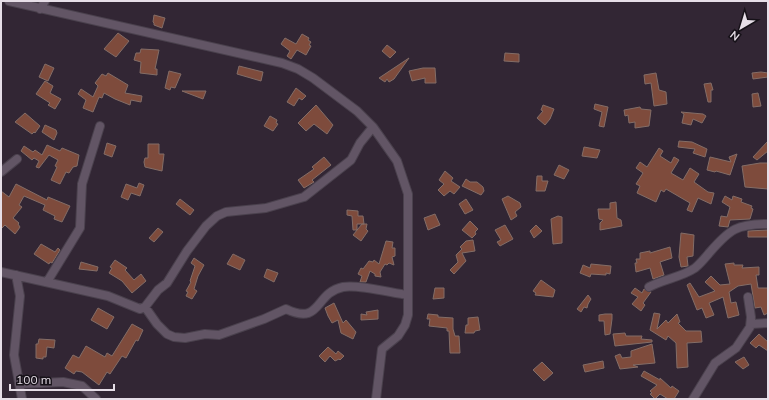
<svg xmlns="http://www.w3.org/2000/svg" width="769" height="400" viewBox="0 0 769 400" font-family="Mulish,sans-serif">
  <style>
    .building { fill: #7e4b3c; stroke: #836d67 }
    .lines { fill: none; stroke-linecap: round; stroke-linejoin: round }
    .street-casing { stroke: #4a414d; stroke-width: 10 }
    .street { stroke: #625565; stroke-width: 8 }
  </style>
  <rect width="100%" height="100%" fill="#322634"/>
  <path class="building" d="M154,15L165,18L162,28L154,25V23L153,22Z
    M118,33L129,41L116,57L104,49Z
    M302,34L309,38L308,40L311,42L309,45L311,46L306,55L297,50L291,59L287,56L290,51L281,44L285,38L296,44Z
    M387,45L396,52L390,58L382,51Z
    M141,49L159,50L155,69H157V75L140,73L141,62L134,60L136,53H140Z
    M505,53L519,54V62L504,61Z
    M409,58L394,79L389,82L387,79L385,82L379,78Z
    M45,64L54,68L48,81L39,77Z
    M239,66L263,72L261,81L237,74Z
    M423,68H435L436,83H425V78L412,81L409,71Z
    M169,71L181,74L175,88L171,87L170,90L165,88Z
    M761,72L768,73V77L753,79L752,73Z
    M108,73L128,85L125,93L142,96L141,102L131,100L130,105L115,99L104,93L102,98L99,97L93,112L83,108L86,100L78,94L81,89L93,97L98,86L95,83L102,74L106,76Z
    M656,73L659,90L666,92L667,104L654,106L651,83L645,84L644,75Z
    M45,81L53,86L50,93L61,99L55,109L48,105L50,103L36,94Z
    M711,83L713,90H711V102H708L704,84Z
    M296,88L306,96L302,100L299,98L294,106L287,102Z
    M182,91H206L203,99Z
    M758,93L761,106L753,107L752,94Z
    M595,104L608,107L604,127L599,126L602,112L594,109Z
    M316,105L333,125L327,134L314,124L306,131L298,123Z
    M543,105L554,109L550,119L545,125L537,118L543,111L541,110Z
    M640,107L641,109L651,110L649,126L635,128V122L629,123L628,115L625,116L624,110Z
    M681,112L703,114L706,116L702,123L693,119L691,125L682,123L684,114Z
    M25,113L40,126L35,133L34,132L32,134L15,122Z
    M270,116L277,120L276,123L278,124L273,131L264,126Z
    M45,125L56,130L57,133L54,140L42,132Z
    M679,141L692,142L707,149L705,157L693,153L695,149L678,147Z
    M768,141V151L757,160L753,157Z
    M107,143L116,146L112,157L104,154Z
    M148,144H159V154H164L162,171L145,167L144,162L145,158H148Z
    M47,145L60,151L62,148L79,155L77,166L73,167L69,173L66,172L60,184L51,180L57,167L55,166L58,160L49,155L39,168L36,167L39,161L34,158L32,160L21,151L24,146L33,152L35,150L42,155Z
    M584,147L600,150L597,158L582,156Z
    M659,148L663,151L660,156L671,163L674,157L679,160L671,173L683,180L690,168L699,174L694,182L708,192L714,193L711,204L698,198L692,212L687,210L690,203L666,189L664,192L661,190L656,202L637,193L640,186L636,184L643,173L636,168L640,162L647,167Z
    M737,154L730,175L716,171L715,172L707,170L710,157L731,162L729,157Z
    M324,157L331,165L312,180L314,182L304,188L298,180L314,169L312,167Z
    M760,163H768V189L745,187L742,166Z
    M559,165L569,170L564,179L554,175Z
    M445,171L453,178L451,181L460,187L454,194L450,191L444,196L438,190L444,184L439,180Z
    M537,176H542V181H548L545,191H536Z
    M466,179L470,182H477L483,187L484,191L481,195L462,186Z
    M139,183L144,185L140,196L131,193L128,200L121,197L126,184L137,188Z
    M16,184L47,200L48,197L70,206L62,222L54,219L55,216L43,210L45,205L24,196L19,205L22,207L13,218L19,223L18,224L20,227L18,230L15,234L5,225L1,229V191L9,197Z
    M508,196L520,203L521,207L515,212L517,216L511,220L502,199Z
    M725,196L732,200L733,196L742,199L741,202L752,206L751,208L753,209L750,219L730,220L728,227L719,226L721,216L727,217L730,207L722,202Z
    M180,199L194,210L190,215L176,204Z
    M466,199L473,210L465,214L459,204Z
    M616,202L617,218L621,220L622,226L600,230V223L603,220L599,219L598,209H610V203Z
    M347,210L358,211V216H363L364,224H357V230H353L352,216L347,215Z
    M435,214L440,225L428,230L424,218Z
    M558,216L562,217V243L553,244L551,219Z
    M470,221L478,229L475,232L476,234L472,238L462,230Z
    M362,224H367L366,229L368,231L361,241L353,235Z
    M505,225L513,239L500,246L497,242L501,240L495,230Z
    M536,225L542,231L534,238L530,231Z
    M158,228L163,232L154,242L149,238Z
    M768,230V237H748V231Z
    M681,233L694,235L693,256L687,257L688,266L681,267L679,257Z
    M473,240L475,251L462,253L466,261L454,274L450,270L458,262L456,255L462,249L460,247L466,241Z
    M386,241L393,242L392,248H395V256L392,257L394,265L389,263L387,265L385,264L380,272L381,277L375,276V274L370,271L366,282H360L362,276L358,274L361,268L363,269L369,261L373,262L374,260L379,264Z
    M41,244L55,252L58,248L60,250L52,263L50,262L49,264L34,254Z
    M670,247L672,258L660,262L664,275L653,279L650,268L636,272L635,263H637L636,259H640V253L650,251V253Z
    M233,254L245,260L240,270L227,264Z
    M194,258L204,265L198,276L194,289L197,291L192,299L186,296L188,292L186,291L191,282L190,281L195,266L191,263Z
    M115,260L127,268L125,270L134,280L141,274L146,281L132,293L122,281L109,273L112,268L110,267Z
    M81,262L98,267L97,271L79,269Z
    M734,263V265H743L742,268L759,267V275H756L758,288H768V313L764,315L761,307L755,308L751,284L738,286L729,292L731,303L736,302L739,315L728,318L723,297L709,303L714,315L706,318L702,308L697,310L687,285L690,283L699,297L715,291L705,282L711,276L720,285L730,284L725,264Z
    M591,264L611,266L610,274L606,273V275L591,274L590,277L580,273L583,265L590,268Z
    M267,269L278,273L274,282L264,277Z
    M541,280L555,290L553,297L535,295L536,293L533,291Z
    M435,288H444V298L433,299Z
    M635,288L642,293L644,289L651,292L643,303L645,305L641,311L632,304L638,297L631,293Z
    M588,295L591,299L588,304L587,308L584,307L581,312L577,309Z
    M334,303L343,323L346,320L356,332L353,339L341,333L338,320L332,323L328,316L325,308Z
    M98,308L114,317L107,329L91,320Z
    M378,310V319L361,320V314L367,315L366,312Z
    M654,313L660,314L657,329L666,320L668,323L677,314L680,322L678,323L686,331H701L702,342L687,343L688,367L677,368L676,343L668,336L666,340L650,330Z
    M428,314L438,315V317L453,318V329L455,336H459L460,353H450L449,331H447V328L429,326L430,319H427Z
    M605,314H612V319L610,334L605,335L604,321H599V315Z
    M478,317L480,330L475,331L474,333H465L466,325H468V318Z
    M132,324L143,330L138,341L136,340L126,358L122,356L110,374L107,372L99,385L82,372L76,371L74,374L65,368L73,355L79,358L86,346L105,357L107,353L112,356Z
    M625,333L626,336H642L641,339L652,340V342L615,346L613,334Z
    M759,334L768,342V351L759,345L756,348L750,343Z
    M39,339L55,340L54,348L47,347L46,357H43V359L36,358V344H38Z
    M652,344L655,363L633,365L638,367L620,369L615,356L620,354L622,358L631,357V351Z
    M328,347L336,354L338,351L344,356L340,360L339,359L335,361L330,356L325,362L319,356Z
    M744,357L749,365L743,369L735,362Z
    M603,361L604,368L585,372L583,365Z
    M542,362L553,373L544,381L533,370Z
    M644,371L660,380V378L671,388L672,386L679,391L674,399H668L660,394L655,399L650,394L652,393L650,391L657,385L641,376Z"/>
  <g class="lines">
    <g class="street-casing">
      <path id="street" d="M9,1L282,63L298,69L313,78L357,111L373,127L397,161L408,194V315L405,325L398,336L382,349L376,399
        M40,9L45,1
        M1,172L17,159
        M1,272L108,296L140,309L145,307L158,290L167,283L187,251L206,226L217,216L226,212L266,208L304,197L351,160L360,143L373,127
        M16,275L20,296L14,355L22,399
        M47,282L80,228L82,184L100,126
        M649,287C664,279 682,277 695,268C701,263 705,258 710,252C730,229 737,224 768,224
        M145,307L157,324L167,334L174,337L185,338L205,334L219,335L264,319L286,309C322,326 314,293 343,287C357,284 392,293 408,295
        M751,324L768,323
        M19,384L63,382L82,386L96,399
        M693,399L715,363L736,348L750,327L751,317L748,297"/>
    </g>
    <use href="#street" class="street"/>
  </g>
  <rect width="769" height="400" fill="none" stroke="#e6dee7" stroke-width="4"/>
  <g transform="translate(741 28) rotate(218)" stroke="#161118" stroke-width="3" paint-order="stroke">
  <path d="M0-3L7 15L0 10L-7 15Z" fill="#e6dee7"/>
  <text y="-6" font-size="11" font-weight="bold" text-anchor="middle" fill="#e6dee7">N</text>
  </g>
  <path d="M10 384v6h104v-6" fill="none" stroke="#e6dee7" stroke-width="2"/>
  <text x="16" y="384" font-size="12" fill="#e6dee7" stroke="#161118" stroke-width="3" paint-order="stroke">100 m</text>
</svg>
